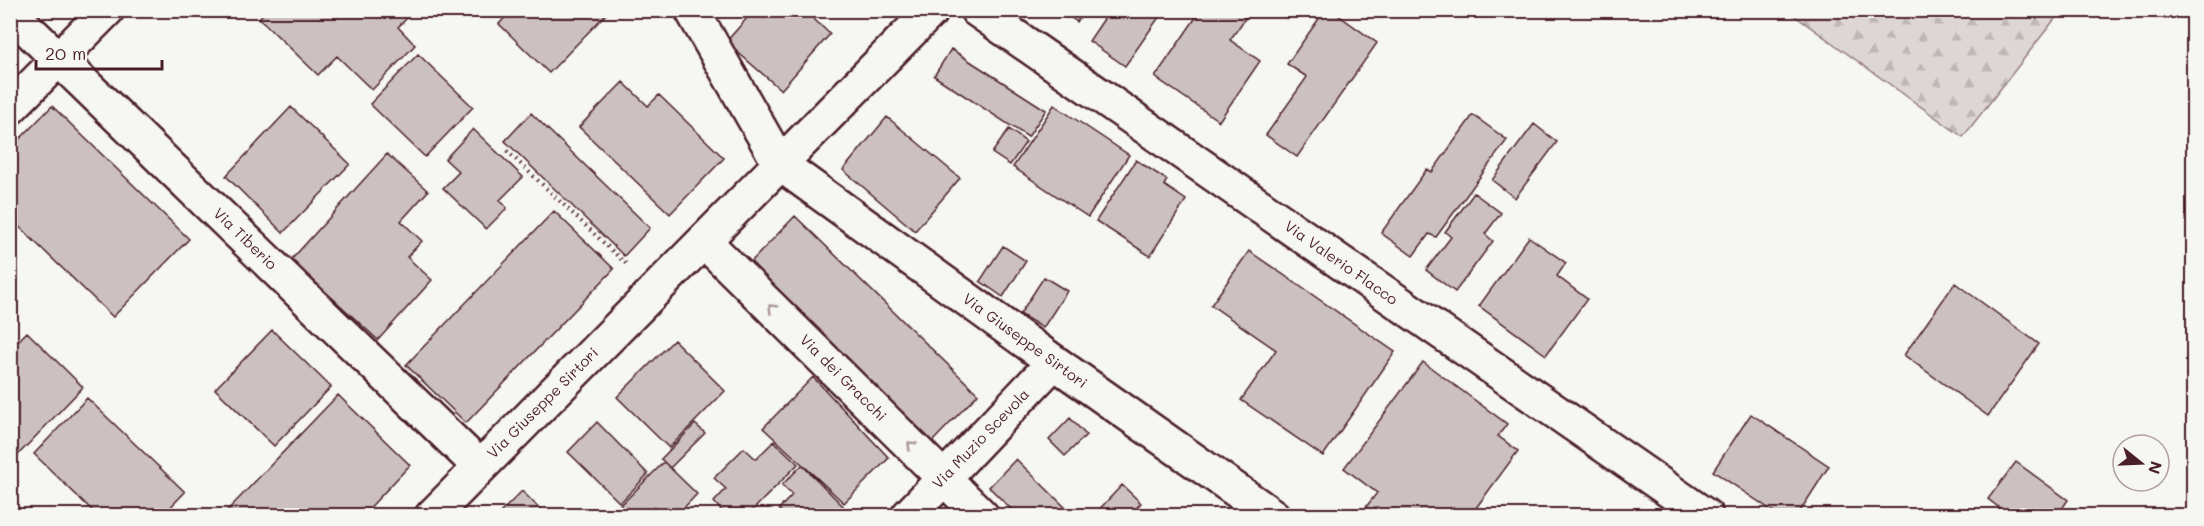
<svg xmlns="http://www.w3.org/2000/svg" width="2204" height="526" viewBox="0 0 2204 526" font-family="Mali,sans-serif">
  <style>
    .forest { fill: url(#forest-firs); stroke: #947a80; stroke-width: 1.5 }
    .building { fill: #ccc1c0; stroke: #4a1f2b; stroke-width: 1.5 }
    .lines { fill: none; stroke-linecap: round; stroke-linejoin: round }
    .minor-casing { stroke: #4a1f2b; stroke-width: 38 }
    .path { stroke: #4a1f2b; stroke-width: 4; stroke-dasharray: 1.5 4.5; stroke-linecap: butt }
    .minor { stroke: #f6f6f2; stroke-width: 33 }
    .oneway { stroke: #a99598 }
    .labels { text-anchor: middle; stroke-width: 4.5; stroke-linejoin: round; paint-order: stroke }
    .street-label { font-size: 15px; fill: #4a1f2b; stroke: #f6f6f2 }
  </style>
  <defs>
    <pattern id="forest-firs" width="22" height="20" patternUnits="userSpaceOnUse" patternTransform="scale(1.5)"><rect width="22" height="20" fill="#ddd6d5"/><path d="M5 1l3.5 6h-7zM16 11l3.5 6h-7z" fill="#bfb7b7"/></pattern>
  </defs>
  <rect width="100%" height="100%" fill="#f6f6f2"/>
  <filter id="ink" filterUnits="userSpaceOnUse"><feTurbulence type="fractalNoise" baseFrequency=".0167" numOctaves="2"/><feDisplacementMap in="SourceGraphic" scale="12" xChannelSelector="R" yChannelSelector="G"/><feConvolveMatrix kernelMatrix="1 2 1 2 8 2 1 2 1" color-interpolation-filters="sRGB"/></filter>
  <g filter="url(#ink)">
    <path class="forest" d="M1788,11L2061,10V11L1963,137Z"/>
    <path class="building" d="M267,10H415L398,27L415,45L372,90L337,56L318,75L259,18Z
      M512,10H602L606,14L549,73L499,24Z
      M754,10H804L830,34L781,90L726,42Z
      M1060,10H1085L1077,22Z
      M1110,10H1164L1125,66L1089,41Z
      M1201,10H1251L1230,40L1260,61L1219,121L1155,77Z
      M1325,10H1331L1377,43L1297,157L1266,135L1307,77L1287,64Z
      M951,49L1046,110L1028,137L934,76Z
      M418,54L473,107L425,157L370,104Z
      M623,82L648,106L659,95L724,158L670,214L579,127Z
      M1054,105L1129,155L1088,217L1013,167Z
      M52,106L189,239L113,317L10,218V149Z
      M291,107L350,164L283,233L226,176Z
      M531,113L650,228L624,256L505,141Z
      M1473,115L1507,140L1436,237L1429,234L1413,256L1381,233L1427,169L1432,172Z
      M887,117L960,178L915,231L843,170Z
      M1534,124L1557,142L1515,198L1492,180Z
      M473,129L523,177L500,200L507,208L486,229L443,188L459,172L445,159Z
      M1009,129L1026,142L1010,165L992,153Z
      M387,154L428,191L401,221L422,241L407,257L432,280L378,340L291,260Z
      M1136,160L1167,180L1164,185L1186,200L1150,256L1096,221Z
      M1474,193L1501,213L1485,234L1493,241L1455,292L1426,270L1451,237L1445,232Z
      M554,211L614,269L466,423L406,365Z
      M795,216L978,394L932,442L749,264Z
      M1529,237L1566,263L1557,276L1587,299L1546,355L1479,306Z
      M1003,246L1026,261L1003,297L980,281Z
      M1249,251L1395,352L1323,456L1241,400L1276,350L1211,305Z
      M1044,277L1067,291L1043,328L1020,314Z
      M1955,283L2039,344L1988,416L1904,355Z
      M272,330L331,387L274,446L215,389Z
      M27,332L83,387L15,458L10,454V349Z
      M674,340L725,391L669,448L617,397Z
      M1423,362L1507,424L1498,436L1518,451L1470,516H1377L1366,507L1377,493L1344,468Z
      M813,377L889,458L844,503L763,428Z
      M338,395L410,465L362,516H222Z
      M87,398L185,492L162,516H98L34,454Z
      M1751,414L1829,466L1797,516H1780L1713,471Z
      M1070,418L1086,435L1065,456L1049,440Z
      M597,422L648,474L620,503L568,452Z
      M695,424L705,433L670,468L661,459Z
      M774,441L798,464L747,516H726L714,502L726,489L714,478L744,448L756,459Z
      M1016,459L1074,516H1018L989,487Z
      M664,462L697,494L676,516H663L655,507L647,516H630L620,506Z
      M2016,462L2068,500L2057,516H2010L1988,499Z
      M802,465L853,516H785L779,509L792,495L782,485Z
      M1122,485L1141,503L1129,516H1093Z
      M522,491L547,516H497Z"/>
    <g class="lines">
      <g class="minor-casing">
        <path id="minor" d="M692,10L780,164L1054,362L1273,516
          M977,10L1706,516
          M10,12L480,467
          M10,108L107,10
          M704,241L982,516
          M432,516L932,10
          M908,516L1054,362"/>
      </g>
      <path class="path" d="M507,151L626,264"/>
      <use href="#minor" class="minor"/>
    </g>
    <defs><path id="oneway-chevron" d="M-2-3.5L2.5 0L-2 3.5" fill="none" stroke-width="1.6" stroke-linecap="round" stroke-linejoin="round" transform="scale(1.5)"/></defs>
    <g class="oneway">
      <use href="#oneway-chevron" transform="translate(772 308) rotate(-135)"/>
      <use href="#oneway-chevron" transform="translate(911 445) rotate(-135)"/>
    </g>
  </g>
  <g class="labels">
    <g class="street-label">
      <text transform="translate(245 239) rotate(44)" y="5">Via Tiberio</text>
      <text transform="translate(1341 263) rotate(35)" y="5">Via Valerio Flacco</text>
      <text transform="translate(1025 341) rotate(36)" y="5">Via Giuseppe Sirtori</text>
      <text transform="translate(843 378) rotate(45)" y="5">Via dei Gracchi</text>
      <text transform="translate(543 403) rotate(-45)" y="5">Via Giuseppe Sirtori</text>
      <text transform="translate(981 439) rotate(-46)" y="5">Via Muzio Scevola</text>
    </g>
  </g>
  <rect width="2204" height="526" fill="none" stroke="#f6f6f2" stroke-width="36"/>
  <rect x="18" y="18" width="2168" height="490" fill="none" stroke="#4a1f2b" stroke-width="2" filter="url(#ink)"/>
  <g transform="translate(2141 463) rotate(108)"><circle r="28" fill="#f6f6f2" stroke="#b1a0a2" stroke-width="1.5"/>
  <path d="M0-4.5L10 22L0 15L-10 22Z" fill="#4a1f2b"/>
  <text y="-9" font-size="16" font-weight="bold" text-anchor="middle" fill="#4a1f2b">N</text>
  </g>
  <path d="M36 60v9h126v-9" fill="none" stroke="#4a1f2b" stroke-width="3"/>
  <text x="45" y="60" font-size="18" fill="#4a1f2b" stroke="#f6f6f2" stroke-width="4.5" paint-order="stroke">20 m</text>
</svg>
